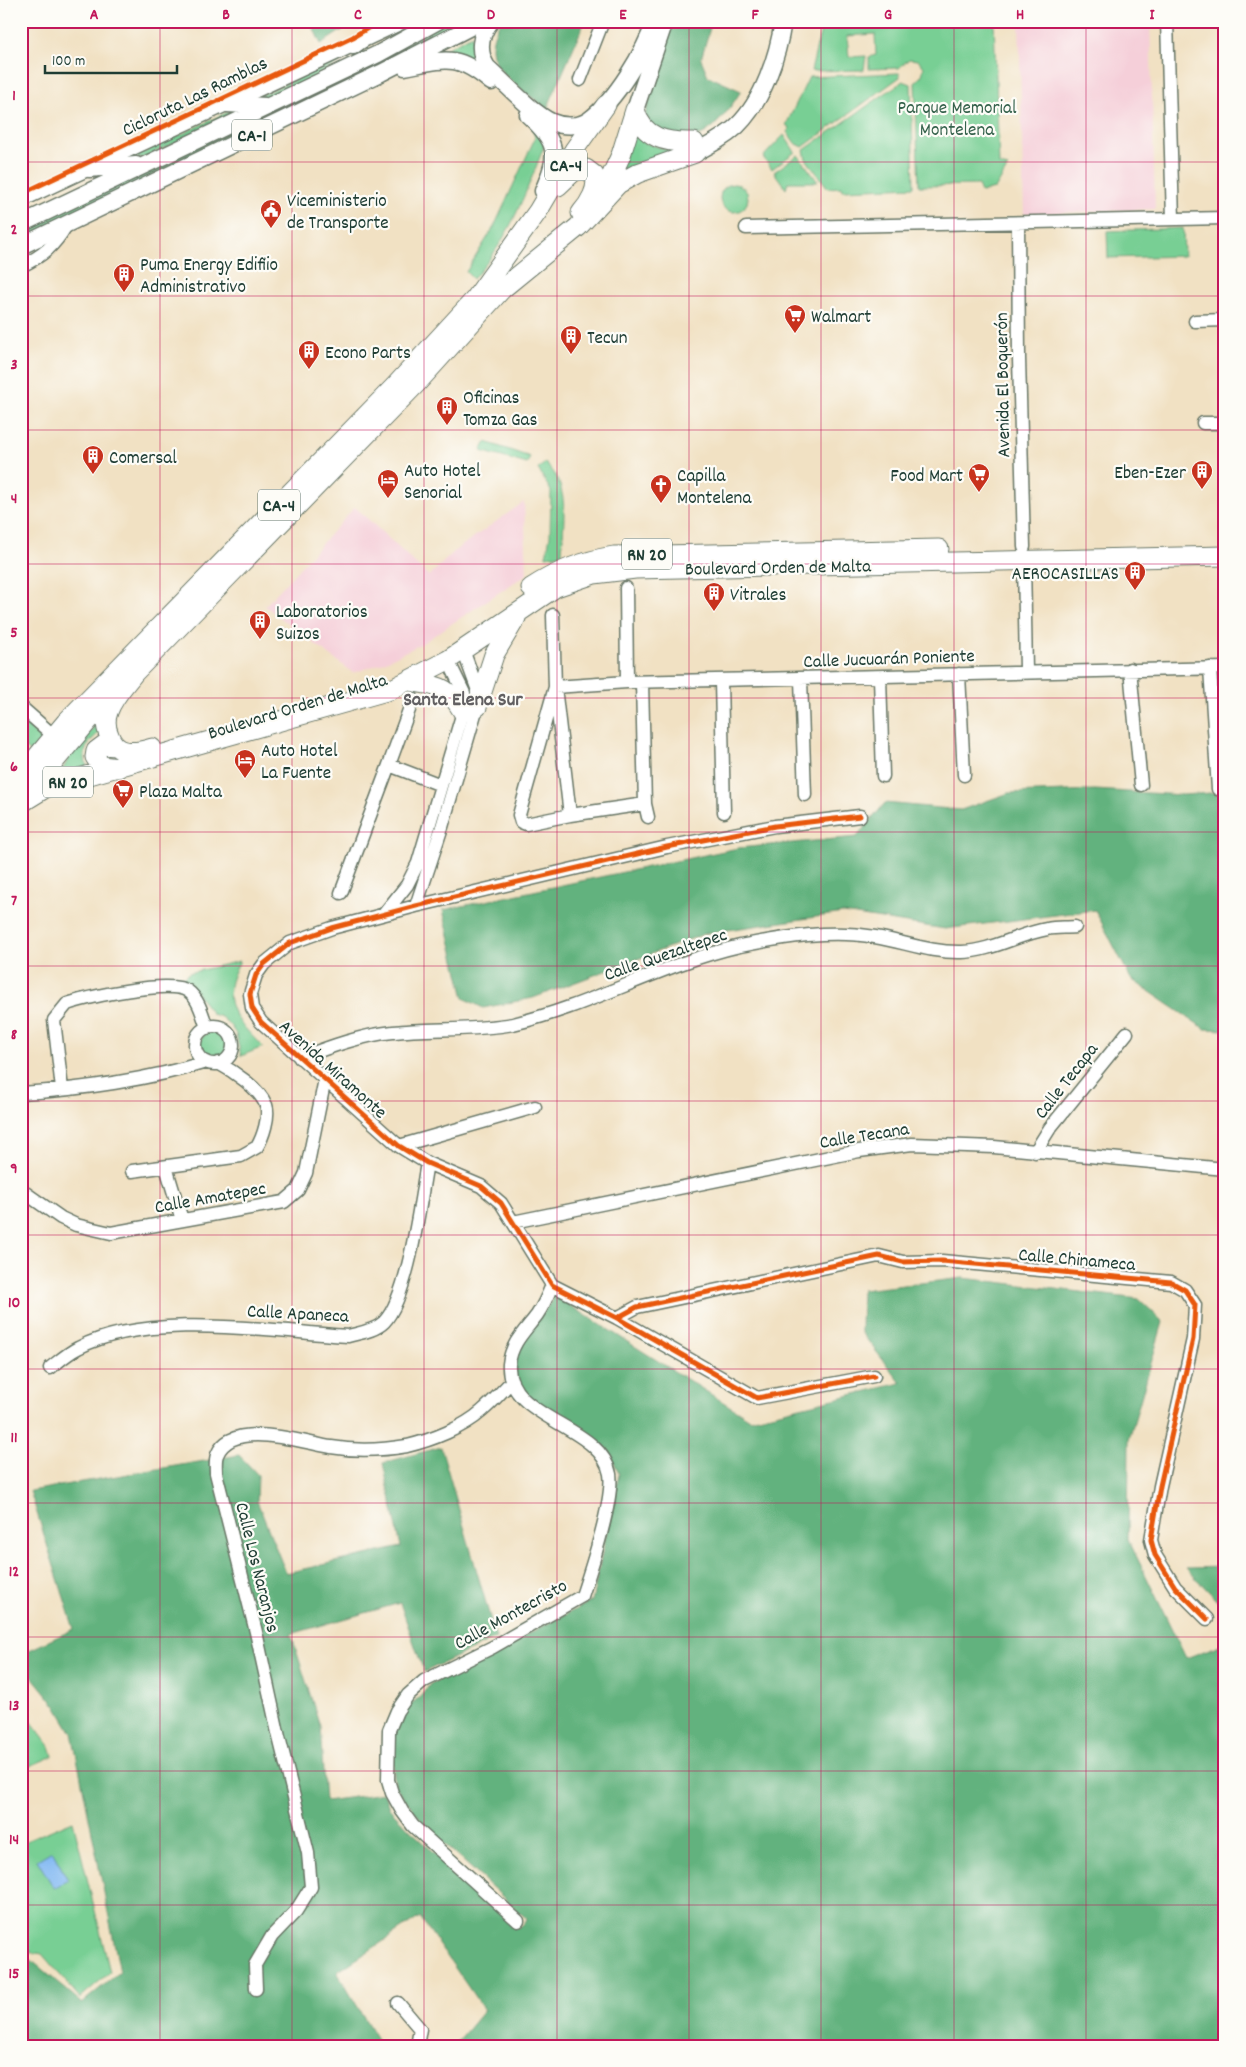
<svg xmlns="http://www.w3.org/2000/svg" width="1246" height="2067" viewBox="0 0 1246 2067" font-family="Dekko,sans-serif">
  <style>
    .built { fill: #f5cfd9 }
    .green { fill: #78cf94; stroke: #4c8664 }
    .forest { fill: #62b27e; stroke: #407859 }
    .water { fill: #84baf3; stroke: #527c94 }
    .lines { fill: none; stroke-linecap: round; stroke-linejoin: round }
    .minor-casing { stroke: #687666; stroke-width: 15 }
    .major-casing { stroke: #687666; stroke-width: 19 }
    .highway-casing { stroke: #687666; stroke-width: 21 }
    .minor { stroke: #fff; stroke-width: 12 }
    .major { stroke: #fff; stroke-width: 16 }
    .highway { stroke: #fff; stroke-width: 19 }
    .cycleway-casing { stroke: #fdfcf7; stroke-width: 8 }
    .cycleway { stroke: #e8590c; stroke-width: 5 }
    .grid { fill: none; stroke: #c2185b; stroke-width: 1; stroke-opacity: 0.55 }
    .labels { text-anchor: middle; stroke-width: 4.5; stroke-linejoin: round; paint-order: stroke }
    .shield { fill: #fdfcf7; stroke: #62766e; stroke-width: 1 }
    .shield-label { font-size: 18px; font-weight: bold; fill: #1f3d34 }
    .street-label { font-size: 19px; fill: #1f3d34; stroke: #fdfcf7 }
    .park-label { font-size: 19px; fill: #35624c; stroke: #fdfcf7 }
    .poi-label { font-size: 19px; fill: #1f3d34; stroke: #fdfcf7; text-anchor: start }
    .neighbourhood-label { font-size: 20px; font-weight: bold; fill: #626062; stroke: #fdfcf7 }
    .neatline { fill: none; stroke: #c2185b; stroke-width: 2 }
    .grid-label { font-size: 16px; text-anchor: middle; font-weight: bold; fill: #c2185b }
  </style>
  <rect width="100%" height="100%" fill="#fdfcf7"/>
  <filter id="ink" filterUnits="userSpaceOnUse"><feTurbulence type="fractalNoise" baseFrequency=".02" numOctaves="2"/><feDisplacementMap in="SourceGraphic" scale="10" xChannelSelector="R" yChannelSelector="G"/><feConvolveMatrix kernelMatrix="1 2 1 2 8 2 1 2 1" color-interpolation-filters="sRGB"/></filter>
  <filter id="wash" filterUnits="userSpaceOnUse"><feTurbulence type="fractalNoise" baseFrequency=".0096" numOctaves="4" result="noise"/><feDisplacementMap in="SourceGraphic" scale="20" xChannelSelector="R" yChannelSelector="G"/><feGaussianBlur stdDeviation="1.12" result="paint"/><feColorMatrix in="noise" values="0 0 0 0 0 0 0 0 0 0 0 0 0 0 0 0 0 1.4 0 .05"/><feComposite in="paint" operator="in"/></filter>
  <g filter="url(#wash)">
    <rect width="100%" height="100%" fill="#f1e1c3"/>
    <path class="built" d="M1019,21H1150L1155,209L1024,214Z
      M524,502L527,574L421,644L380,664L353,673L265,606L355,507L429,576L457,549Z"/>
    <path class="green" d="M448,21H466L446,33L21,239V229L366,64Z
      M823,21H994L999,165L1008,167L995,189L981,192L978,185L919,186L915,83L922,75L924,67L918,60L909,59L899,68L869,69V57L876,55L875,34L847,36L849,57L866,56L864,70L811,71Z
      M472,35L475,62L442,51Z
      M337,60L339,63L268,101H249Z
      M899,73L900,77L803,147L795,143L787,132L790,128L786,125L809,77Z
      M903,81L911,84L914,187L843,190L842,187L828,188L806,159L804,150Z
      M234,109L246,110L142,158L134,157Z
      M531,121L545,144C526,192 509,241 473,279L466,272L494,227L535,138Z
      M633,133L645,143L675,152L618,175Z
      M784,135L795,152L772,169L763,157Z
      M798,155L818,182H788L786,189L774,172Z
      M720 198a14 14 0 1 1 28 0a14 14 0 1 1-28 0Z
      M1183,228L1184,256L1108,258L1107,231Z
      M486,442L530,457L527,464L481,451Z
      M545,463C571,485 563,523 562,554L546,556L550,536L551,491L538,469Z
      M101,718L102,731C89,740 81,750 87,766L58,777L71,755Z
      M21,720L42,739L30,752L21,745Z
      M240,961C217,1001 234,1018 263,1047L241,1056L236,1034L229,1024L221,1017L212,1014L197,993L180,980L189,973Z
      M200 1045a14 14 0 1 1 28 0a14 14 0 1 1-28 0Z
      M21,1708L50,1746L53,1756L21,1770Z
      M73,1821L110,1972L80,1998L42,1954L21,1950V1843Z"/>
    <path class="forest" d="M310,21H356L321,44Z
      M501,21H585L547,109C517,84 473,65 501,21Z
      M673,21H712L701,59L708,76L741,91C731,107 711,137 691,137C679,137 664,132 653,129L645,115Z
      M1095,790L1183,795L1225,792V1030L1205,1029L1131,979L1095,910L945,929L843,913L707,933L533,998L483,1008L464,998L443,910L738,848L857,837L885,803L961,810L1009,793Z
      M963,1278L1139,1299L1163,1322L1129,1439L1128,1539L1186,1658L1225,1643V2046H454L484,2010L420,1917L337,1972L381,2046H21V1958L30,1959L82,2003L120,1972L72,1733L56,1706L21,1663V1654L74,1629L30,1491L239,1455L258,1475L257,1501L286,1573L401,1547L383,1463L441,1447L496,1638L424,1672L400,1603L291,1634L320,1726L325,1801L384,1793L389,1808L411,1831L518,1928L526,1922L527,1919L428,1829L395,1786L393,1763V1731L405,1708L420,1697L430,1684L592,1601L619,1474L610,1453L584,1430L527,1396L517,1381L513,1364L523,1340L555,1296L750,1419L901,1383L861,1332L862,1290Z
      M1225,1567V1616L1222,1605L1186,1568Z"/>
    <path class="water" d="M52,1851L68,1880L54,1888L37,1860Z"/>
  </g>
  <g filter="url(#ink)">
    <g class="lines">
      <g class="minor-casing">
        <path id="minor" d="M1167,21L1173,219
          M580,80L603,21
          M21,201L406,21
          M1018,223L1019,358L1024,547
          M746,228L1225,218
          M21,266C43,256 54,246 66,226
          M1195,321L1225,320
          M1203,423H1225
          M1024,560L1026,671
          M626,588L627,682
          M553,615L555,687L570,815
          M1210,668L1218,789
          M1130,669L1141,785
          M959,674L964,775
          M880,677L883,776
          M801,679L805,795
          M721,681L724,812
          M642,682L645,804L648,817
          M555,687L627,682L1225,668
          M555,687L519,815L521,822L526,824L570,815L645,804
          M21,707L54,736
          M389,765L413,699
          M860,816L775,826L667,847L416,906L332,928L290,943L264,964L256,975L250,994L252,1008L261,1022L399,1146L427,1163L481,1186L501,1203L552,1285L617,1318L757,1398L874,1376
          M341,893L389,765L441,785
          M416,906L442,827L477,707V688L463,650
          M384,914L407,885L418,863L463,712L464,693L448,660
          M195 1045a19 19 0 1 1 38 0a19 19 0 1 1-38 0Z
          M300,1058C329,1047 362,1035 393,1032C430,1028 477,1031 513,1024C591,1006 661,964 740,946C784,937 831,929 875,937C905,942 931,953 962,952C992,951 1018,934 1047,929C1056,927 1066,928 1075,927
          M62,1089L54,1020L67,1004C88,997 170,979 188,991C199,999 203,1016 207,1028
          M21,1093C78,1090 152,1079 206,1062
          M399,1146L535,1107
          M1035,1152L1050,1128L1127,1033
          M166,1167L182,1220
          M132,1171L241,1156L257,1147C263,1137 270,1116 266,1105C259,1088 233,1071 218,1063
          M21,1190L61,1218L76,1225L111,1233L284,1202L298,1190L306,1173L325,1079
          M513,1222L859,1151L912,1144L994,1147L1225,1169
          M617,1318L637,1307L879,1256L903,1262L942,1261L1171,1282L1185,1290L1195,1305L1193,1339L1160,1486L1151,1540L1155,1555L1175,1587L1207,1619
          M50,1368C59,1361 68,1353 78,1348C147,1311 271,1331 348,1336C359,1333 375,1331 384,1322C409,1296 420,1201 427,1163
          M518,1921L413,1826L402,1811L392,1793L388,1780L389,1730L397,1711L408,1695L424,1681L493,1647L582,1596C591,1569 614,1500 610,1474C601,1424 505,1419 509,1364C511,1343 525,1331 537,1315C543,1306 548,1295 552,1285
          M256,1989L255,1965L272,1936L296,1911L311,1887L308,1853L278,1733L256,1632L216,1473C216,1468 215,1460 217,1455C231,1418 304,1443 331,1447C354,1451 383,1450 407,1446C432,1440 463,1428 482,1411C493,1402 502,1391 512,1381
          M398,2003L420,2029L417,2046"/>
      </g>
      <g class="major-casing">
        <path id="major" d="M491,21C480,35 477,51 487,67C504,82 533,114 552,122C563,127 579,127 589,120C615,101 645,52 655,21
          M353,46L387,21
          M405,67C446,59 457,53 491,82
          M227,104L265,106
          M635,110L664,24
          M528,115C559,143 559,154 543,191
          M695,153C710,145 724,138 737,126C763,101 778,56 783,21
          M89,169L136,165
          M21,224L378,54L438,21
          M21,246L381,73L482,21"/>
      </g>
      <g class="highway-casing">
        <path id="highway" d="M635,110C643,139 667,143 694,142
          M558,186L574,171L586,169L594,175C600,187 589,204 581,213
          M603,194L621,155L635,110
          M531,588C557,571 582,561 614,556L939,549
          M134,673C125,685 113,697 108,712C105,720 106,728 109,735C116,756 135,753 152,748
          M409,681C439,687 447,684 463,712
          M477,707L494,655L516,618
          M115,746L104,745L96,751L95,757L101,766L119,768
          M21,776L66,722L394,387L475,299L538,211L574,150L606,105
          M27,794L95,713L416,384L502,289L578,227L618,184L638,173L695,153
          M21,803L47,787L390,690L448,660L556,587L594,574L635,569L1225,556"/>
      </g>
      <use href="#minor" class="minor"/>
      <use href="#major" class="major"/>
      <use href="#highway" class="highway"/>
      <g class="cycleway-casing">
        <path id="cycleway" d="M21,194L353,37L379,21
          M860,816L775,826L667,847L416,906L332,928L290,943L264,964L256,975L250,994L252,1008L261,1022L399,1146L427,1163L481,1186L501,1203L552,1285L617,1318L757,1398L874,1376
          M617,1318L637,1307L879,1256L903,1262L942,1261L1171,1282L1185,1290L1195,1305L1193,1339L1160,1486L1151,1540L1155,1555L1175,1587L1207,1619"/>
      </g>
      <use href="#cycleway" class="cycleway"/>
    </g>
  </g>
  <path class="grid" d="M160,21V2046M292,21V2046M424,21V2046M557,21V2046M689,21V2046M821,21V2046M954,21V2046M1086,21V2046M21,162H1225M21,296H1225M21,430H1225M21,564H1225M21,698H1225M21,832H1225M21,966H1225M21,1101H1225M21,1235H1225M21,1369H1225M21,1503H1225M21,1637H1225M21,1771H1225M21,1905H1225"/>
  <defs>
    <g id="civic-pin" transform="scale(1.125)"><path d="M0 17L-7.5 6A9.5 9.5 0 1 1 7.5 6Z" fill="#c8321e" stroke="#fdfcf7"/><path d="M-.6-6.5H3V-4.5H.6V-3L4-1V1h2V6H-6V1h2V-1L-.6-3ZM-1.2 2.5V6h2.4V2.5Z" fill="#fff"/></g>
    <g id="building-pin" transform="scale(1.125)"><path d="M0 17L-7.5 6A9.5 9.5 0 1 1 7.5 6Z" fill="#c8321e" stroke="#fdfcf7"/><path d="M-4-6H4V6H1V3H-1V6H-4ZM-2.5-4.3h1.7v1.8h-1.7ZM.8-4.3h1.7v1.8H.8ZM-2.5-1h1.7V.8h-1.7ZM.8-1h1.7V.8H.8Z" fill="#fff"/></g>
    <g id="supermarket-pin" transform="scale(1.125)"><path d="M0 17L-7.5 6A9.5 9.5 0 1 1 7.5 6Z" fill="#c8321e" stroke="#fdfcf7"/><path d="M-6-5.5h2.5l.6 2H6L4.5 2H-2.5L-4.4-4H-6ZM-1.5 3.2a1.3 1.3 0 1 0 .1 0ZM3 3.2a1.3 1.3 0 1 0 .1 0Z" fill="#fff"/></g>
    <g id="hotel-pin" transform="scale(1.125)"><path d="M0 17L-7.5 6A9.5 9.5 0 1 1 7.5 6Z" fill="#c8321e" stroke="#fdfcf7"/><path d="M-6-4.5h1.5V1H6V5H4.5V3h-9V5H-6ZM-4 0a1.8 1.8 0 1 1 3.6 0ZM.5 0V-2.5h3Q6-2.5 6 0Z" fill="#fff"/></g>
    <g id="church-pin" transform="scale(1.125)"><path d="M0 17L-7.5 6A9.5 9.5 0 1 1 7.5 6Z" fill="#c8321e" stroke="#fdfcf7"/><path d="M-1.2-6h2.4v3.5h3.3v2.4h-3.3V6h-2.4V-.1h-3.3v-2.4h3.3Z" fill="#fff"/></g>
  </defs>
  <g fill-rule="evenodd">
    <use href="#civic-pin" x="271" y="210"/>
    <use href="#building-pin" x="124" y="274"/>
    <use href="#supermarket-pin" x="795" y="315"/>
    <use href="#building-pin" x="571" y="336"/>
    <use href="#building-pin" x="309" y="351"/>
    <use href="#building-pin" x="447" y="407"/>
    <use href="#building-pin" x="93" y="456"/>
    <use href="#building-pin" x="1202" y="471"/>
    <use href="#supermarket-pin" x="979" y="474"/>
    <use href="#hotel-pin" x="388" y="480"/>
    <use href="#church-pin" x="661" y="485"/>
    <use href="#building-pin" x="1135" y="572"/>
    <use href="#building-pin" x="714" y="593"/>
    <use href="#building-pin" x="260" y="621"/>
    <use href="#hotel-pin" x="245" y="760"/>
    <use href="#supermarket-pin" x="123" y="790"/>
  </g>
  <g class="labels">
    <g class="shield">
      <rect x="232" y="119.5" width="40" height="31" rx="4"/>
      <rect x="545" y="149.5" width="42" height="31" rx="4"/>
      <rect x="258" y="489.5" width="42" height="31" rx="4"/>
      <rect x="622" y="538.5" width="50" height="31" rx="4"/>
      <rect x="43" y="766.5" width="50" height="31" rx="4"/>
    </g>
    <g class="shield-label">
      <text x="252" y="141">CA-1</text>
      <text x="566" y="171">CA-4</text>
      <text x="279" y="511">CA-4</text>
      <text x="647" y="560">RN 20</text>
      <text x="68" y="788">RN 20</text>
    </g>
    <g class="street-label">
      <text transform="translate(194 95) rotate(-26)" y="7">Cicloruta Las Ramblas</text>
      <text transform="translate(1001 385) rotate(-91)" y="7">Avenida El Boquerón</text>
      <text transform="translate(778 566) rotate(-1)" y="7">Boulevard Orden de Malta</text>
      <text transform="translate(889 657) rotate(-2)" y="7">Calle Jucuarán Poniente</text>
      <text transform="translate(297 705) rotate(-17)" y="7">Boulevard Orden de Malta</text>
      <text transform="translate(665 953) rotate(-19)" y="7">Calle Quezaltepec</text>
      <text transform="translate(334 1068) rotate(42)" y="7">Avenida Miramonte</text>
      <text transform="translate(1065 1080) rotate(-52)" y="7">Calle Tecapa</text>
      <text transform="translate(864 1134) rotate(-9)" y="7">Calle Tecana</text>
      <text transform="translate(210 1196) rotate(-10)" y="7">Calle Amatepec</text>
      <text transform="translate(1077 1258) rotate(5)" y="7">Calle Chinameca</text>
      <text transform="translate(298 1312) rotate(3)" y="7">Calle Apaneca</text>
      <text transform="translate(259 1567) rotate(76)" y="7">Calle Los Naranjos</text>
      <text transform="translate(510 1613) rotate(-29)" y="7">Calle Montecristo</text>
    </g>
    <g class="park-label">
      <text x="957" y="113">Parque Memorial<tspan x="957" dy="22">Montelena</tspan></text>
    </g>
    <g class="poi-label">
      <text x="287" y="206">Viceministerio<tspan x="287" dy="22">de Transporte</tspan></text>
      <text x="140" y="270">Puma Energy Edifiio<tspan x="140" dy="22">Administrativo</tspan></text>
      <text x="811" y="322">Walmart</text>
      <text x="587" y="343">Tecun</text>
      <text x="325" y="358">Econo Parts</text>
      <text x="463" y="403">Oficinas<tspan x="463" dy="22">Tomza Gas</tspan></text>
      <text x="109" y="463">Comersal</text>
      <text x="404" y="476">Auto Hotel<tspan x="404" dy="22">Senorial</tspan></text>
      <text x="1186" y="478" text-anchor="end">Eben-Ezer</text>
      <text x="677" y="481">Capilla<tspan x="677" dy="22">Montelena</tspan></text>
      <text x="963" y="481" text-anchor="end">Food Mart</text>
      <text x="1119" y="579" text-anchor="end">AEROCASILLAS</text>
      <text x="730" y="600">Vitrales</text>
      <text x="276" y="617">Laboratorios<tspan x="276" dy="22">Suizos</tspan></text>
      <text x="261" y="756">Auto Hotel<tspan x="261" dy="22">La Fuente</tspan></text>
      <text x="139" y="797">Plaza Malta</text>
    </g>
    <g class="neighbourhood-label">
      <text x="463" y="705">Santa Elena Sur</text>
    </g>
  </g>
  <rect width="1246" height="2067" fill="none" stroke="#fdfcf7" stroke-width="55"/>
  <path d="M45 65v8h132v-8" fill="none" stroke="#1f3d34" stroke-width="2.5"/>
  <text x="52" y="65" font-size="15" fill="#1f3d34" stroke="#fdfcf7" stroke-width="4" paint-order="stroke">100 m</text>
  <rect x="28" y="28" width="1190" height="2012" class="neatline"/>
  <g class="grid-label">
    <text x="94" y="19">A</text>
    <text x="226" y="19">B</text>
    <text x="358" y="19">C</text>
    <text x="491" y="19">D</text>
    <text x="623" y="19">E</text>
    <text x="755" y="19">F</text>
    <text x="888" y="19">G</text>
    <text x="1020" y="19">H</text>
    <text x="1152" y="19">I</text>
    <text x="14" y="100">1</text>
    <text x="14" y="234">2</text>
    <text x="14" y="369">3</text>
    <text x="14" y="503">4</text>
    <text x="14" y="637">5</text>
    <text x="14" y="771">6</text>
    <text x="14" y="905">7</text>
    <text x="14" y="1039">8</text>
    <text x="14" y="1173">9</text>
    <text x="14" y="1307">10</text>
    <text x="14" y="1442">11</text>
    <text x="14" y="1576">12</text>
    <text x="14" y="1710">13</text>
    <text x="14" y="1844">14</text>
    <text x="14" y="1978">15</text>
  </g>
</svg>
